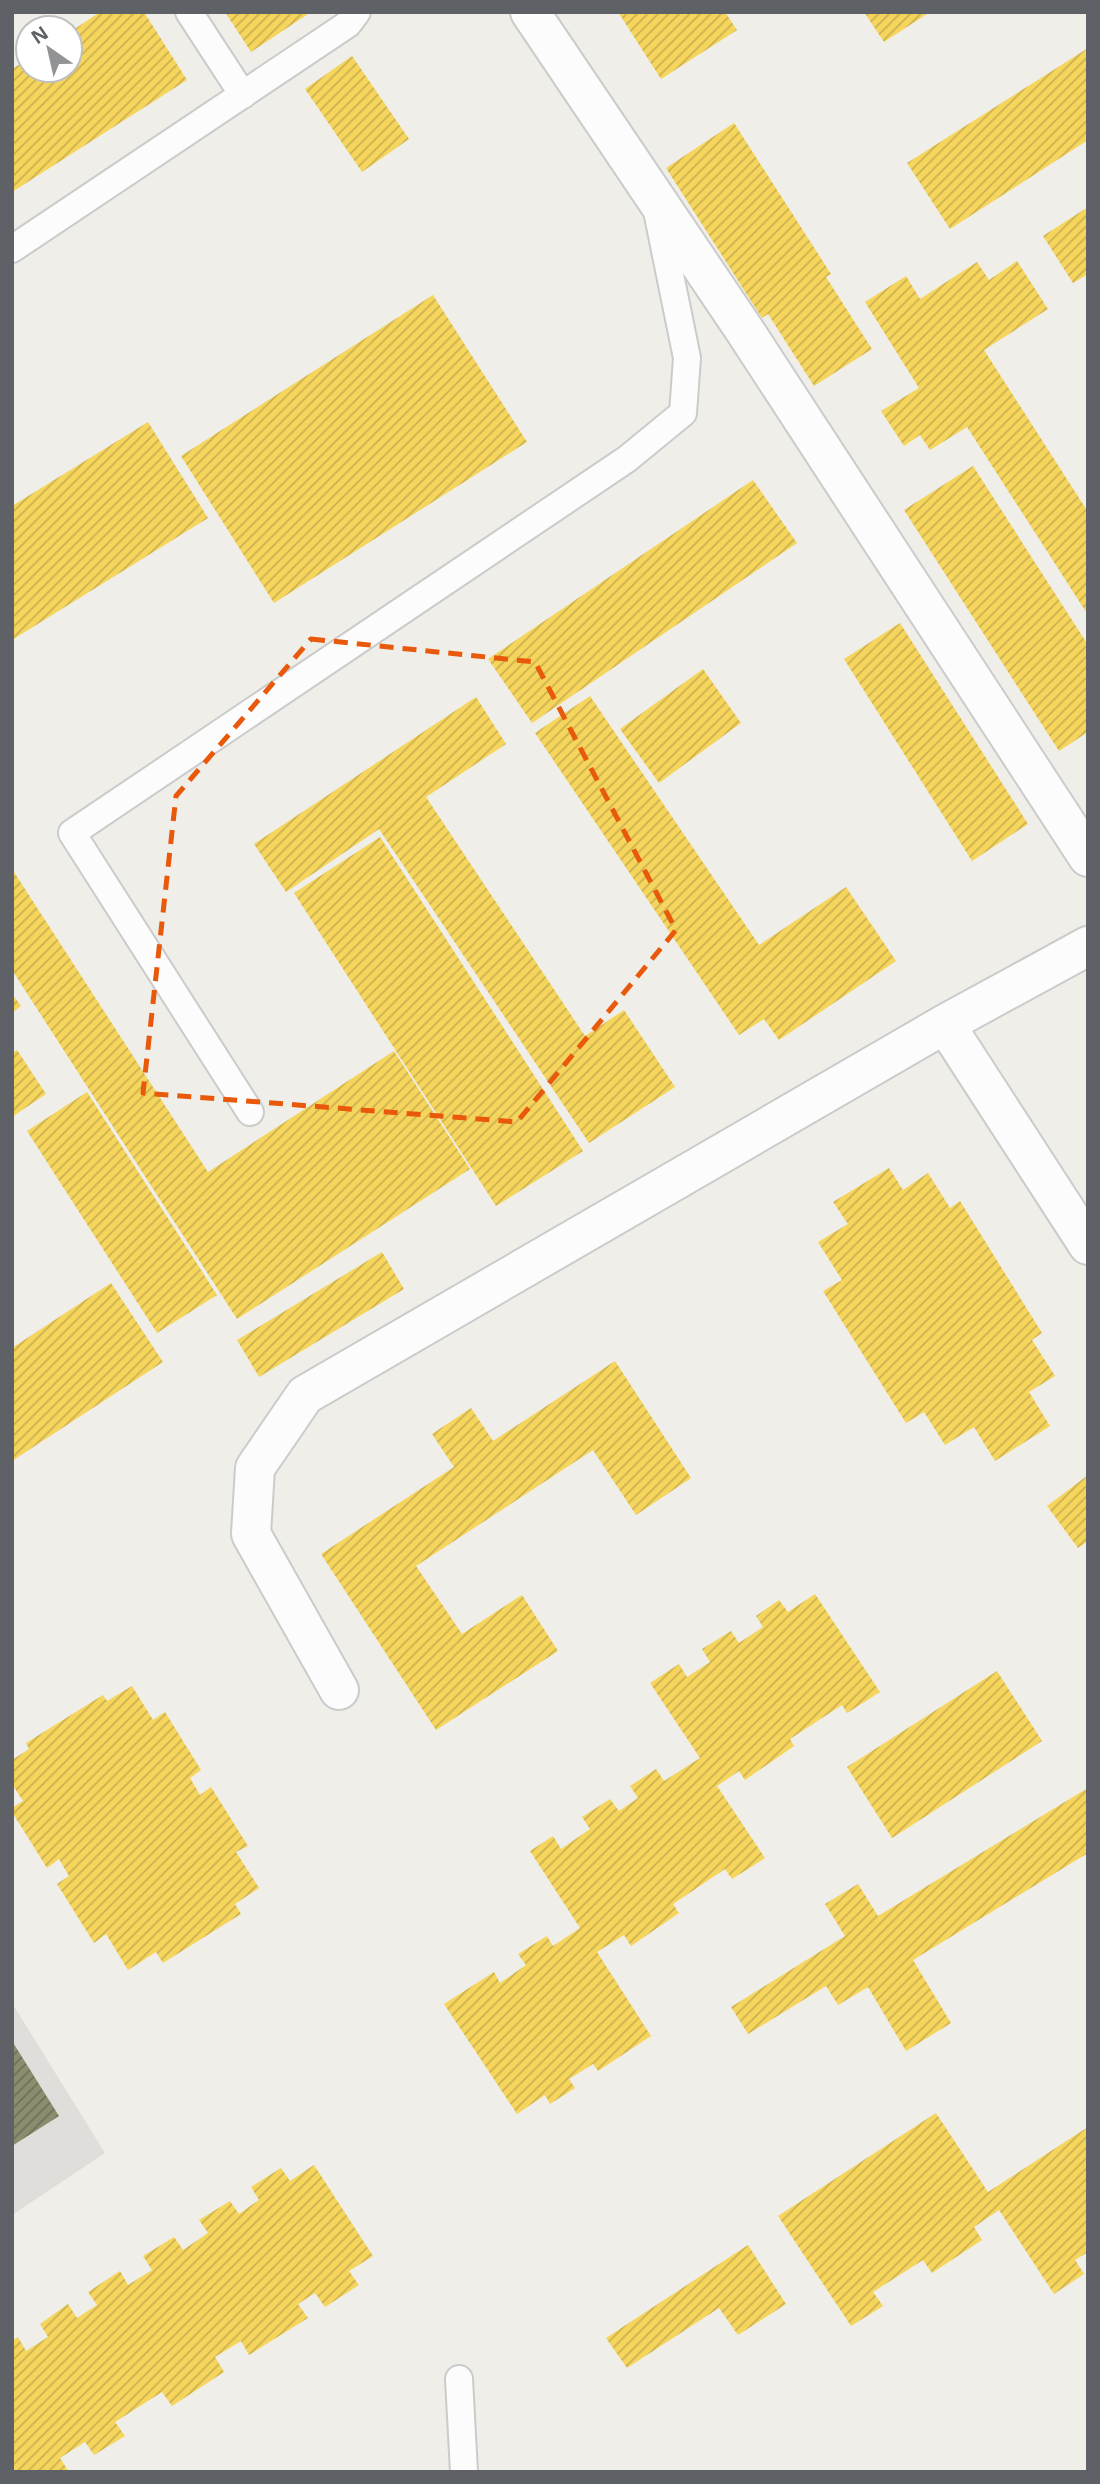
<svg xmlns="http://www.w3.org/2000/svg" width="1100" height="2484" viewBox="0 0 1100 2484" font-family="'Noto Sans',sans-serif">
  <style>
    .industrial { fill: #e0deda }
    .homes { fill: url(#homes-hatch) }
    .industry { fill: url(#industry-hatch) }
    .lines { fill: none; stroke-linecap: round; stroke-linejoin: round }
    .service-casing { stroke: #cbcbcb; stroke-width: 30 }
    .minor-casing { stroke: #cbcbcb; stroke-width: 42 }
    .service { stroke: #fdfcfc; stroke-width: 26 }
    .minor { stroke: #fdfcfc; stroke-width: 38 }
    .marked { fill: none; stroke: #e8590c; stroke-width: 5; stroke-dasharray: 14 9; stroke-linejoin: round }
  </style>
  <defs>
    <pattern id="homes-hatch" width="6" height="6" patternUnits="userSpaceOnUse" patternTransform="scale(1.75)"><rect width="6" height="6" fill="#f6d55c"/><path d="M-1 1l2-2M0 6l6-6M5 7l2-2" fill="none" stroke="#cab050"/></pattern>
    <pattern id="industry-hatch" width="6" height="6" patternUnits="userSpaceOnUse" patternTransform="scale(1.75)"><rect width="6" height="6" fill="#8c8c6e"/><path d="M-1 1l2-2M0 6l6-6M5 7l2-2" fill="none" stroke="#70705a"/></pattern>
  </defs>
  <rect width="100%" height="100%" fill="#efeee9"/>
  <path class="industrial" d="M12,2003L105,2153L12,2215Z"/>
  <path class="homes" d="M100,12H144L187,80L12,192V69L28,59V70H70V32Z
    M225,12H311L251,52Z
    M618,12H725L737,30L661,79Z
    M864,12H930L884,42Z
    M1088,48V140L950,229L907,163Z
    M352,56L409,139L362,172L305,89Z
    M734,123L831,274L826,277L872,349L814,386L768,314L762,318L666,168Z
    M1088,207V274L1073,283L1043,236Z
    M1017,261L1048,309L984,350L1088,512V615L967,427L930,450L920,435L904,446L881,411L919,388L865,302L906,276L920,299L977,262L989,280Z
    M433,295L527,442L274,603L181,456Z
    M148,422L208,518L12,640V506Z
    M973,466L1088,645V732L1059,751L904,510Z
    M753,480L797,543L532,723L488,659Z
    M900,623L1028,824L972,861L844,659Z
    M703,669L741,723L659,783L620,729Z
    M590,696L759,945L846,887L896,961L779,1040L764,1019L739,1035L535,733Z
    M476,697L506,744L426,797L585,1036L624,1010L675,1087L589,1143L379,829L286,892L254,844Z
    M380,837L583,1151L496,1206L294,893Z
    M12,869L208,1172L394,1051L470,1169L237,1319L12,970Z
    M12,994L21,1006L12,1013Z
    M17,1050L46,1094L12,1117V1053Z
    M87,1092L217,1295L157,1333L27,1131Z
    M889,1168L903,1190L928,1173L950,1208L960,1201L1042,1333L1032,1340L1055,1376L1029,1392L1050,1426L995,1461L974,1427L945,1445L924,1412L906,1423L823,1291L842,1280L818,1242L848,1224L833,1202Z
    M382,1252L404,1289L259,1377L237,1340Z
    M111,1283L163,1362L12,1461V1348Z
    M615,1361L691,1478L636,1515L593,1450L416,1566L462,1634L522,1595L558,1651L436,1730L321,1554L454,1467L432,1434L471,1408L493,1441Z
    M1088,1475V1541L1078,1548L1047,1506Z
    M815,1594L880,1692L847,1713L842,1705L790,1739L794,1746L745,1780L739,1771L717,1786L765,1858L732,1879L725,1869L673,1904L679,1913L631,1946L624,1935L597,1952L651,2036L598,2071L593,2064L569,2079L575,2088L550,2104L545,2095L517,2114L444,2004L494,1972L500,1983L526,1965L518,1954L547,1936L553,1946L580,1928L530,1851L553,1836L561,1849L590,1829L582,1817L610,1799L619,1811L638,1798L630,1786L656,1769L664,1781L700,1758L650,1683L679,1664L687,1677L710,1662L702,1649L731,1631L739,1643L763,1627L756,1616L779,1600L788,1612Z
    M997,1671L1042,1741L892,1838L847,1767Z
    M132,1686L153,1720L165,1712L201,1770L190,1778L200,1795L211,1787L248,1846L236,1852L259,1888L235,1904L241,1914L163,1963L156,1952L128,1970L106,1934L94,1943L57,1884L69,1876L59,1859L47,1868L12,1812V1808L23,1801L12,1784V1760L29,1749L26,1743L103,1695L107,1701Z
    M1086,1789L1088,1853L913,1960L951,2023L906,2051L868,1987L838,2005L826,1986L748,2034L731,2007L845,1936L825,1904L858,1884L878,1916Z
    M936,2113L988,2192L1088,2127V2252L1075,2260L1084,2274L1054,2294L999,2210L974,2227L982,2240L932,2273L923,2260L873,2292L883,2306L851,2326L778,2216Z
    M314,2165L373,2256L349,2271L359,2285L325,2307L315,2293L298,2304L308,2318L249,2355L241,2341L215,2357L224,2372L172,2406L162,2392L115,2422L125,2436L94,2455L85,2442L60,2458L69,2472H12V2341L18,2337L26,2351L48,2337L40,2324L68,2304L77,2318L97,2305L88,2292L120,2271L128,2285L152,2270L143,2256L174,2237L183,2250L208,2233L199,2220L230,2201L239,2214L259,2200L251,2187L281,2168L290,2181Z
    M748,2245L786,2304L738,2335L719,2308L627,2368L606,2338Z"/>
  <path class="industry" d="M12,2041L59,2116L12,2146Z"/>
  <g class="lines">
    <g class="service-casing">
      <path id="service" d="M189,12L243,95
        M12,249L348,24L357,12
        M250,1112L72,833L627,459L683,413L687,358L657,211
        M459,2379L464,2472"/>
    </g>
    <g class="minor-casing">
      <path id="minor" d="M530,12L745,331L1088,857
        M945,1024L1088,1245
        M339,1690L251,1534L255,1468L305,1395L945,1024L1088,946"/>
    </g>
    <use href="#service" class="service"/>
    <use href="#minor" class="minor"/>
  </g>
  <path class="marked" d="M311,639L535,662L676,930L517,1122L143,1093L176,796Z"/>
  <rect width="1100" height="2484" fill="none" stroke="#5e6267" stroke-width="28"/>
  <g transform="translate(49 49) rotate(326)"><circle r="33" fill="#ffffff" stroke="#bfc0c2" stroke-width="2"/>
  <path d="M0-5L12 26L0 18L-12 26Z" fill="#919394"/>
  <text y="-10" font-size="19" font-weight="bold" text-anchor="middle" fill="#5e6267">N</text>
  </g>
</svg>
